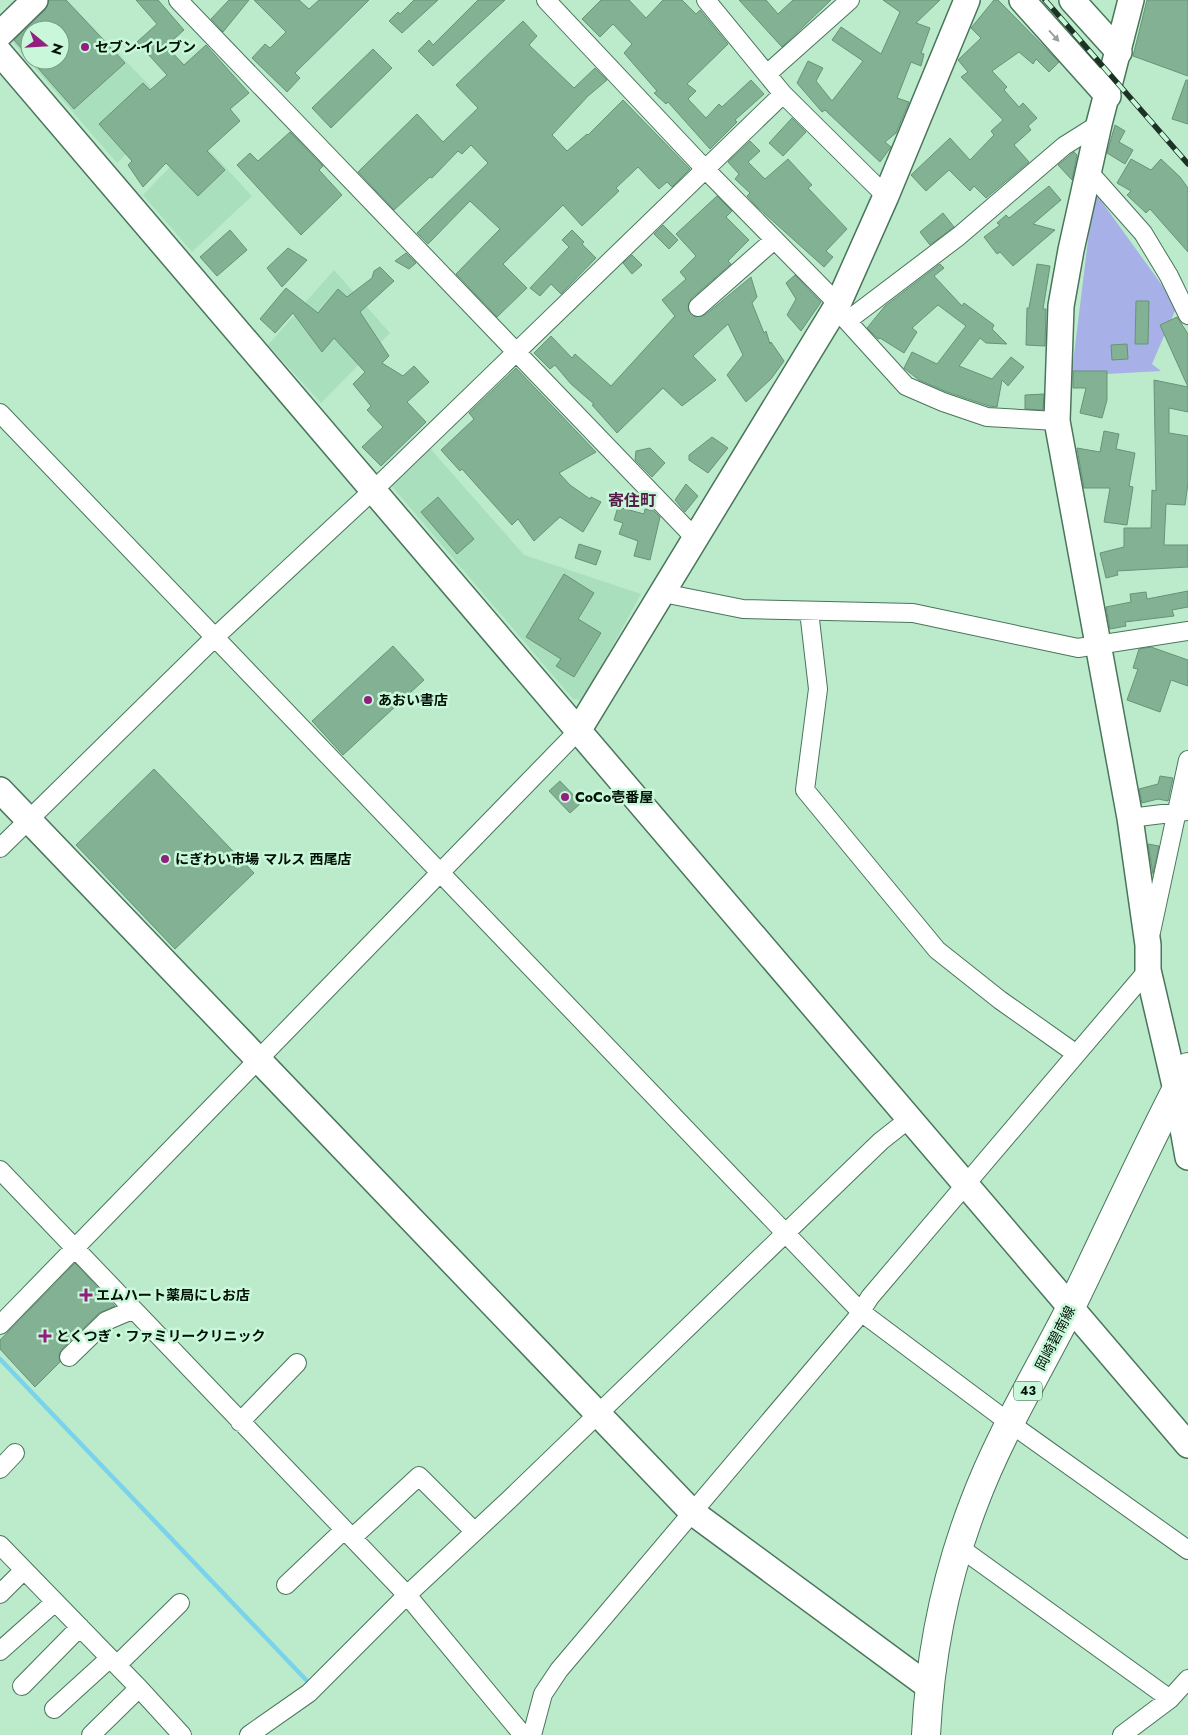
<svg xmlns="http://www.w3.org/2000/svg" width="1188" height="1735" viewBox="0 0 1188 1735" font-family="Jost,'Noto Sans JP',sans-serif">
  <style>
    .built { fill: #a9dfbc; fill-rule: evenodd }
    .green { fill: #a7b1e8 }
    .lines { fill: none; stroke-linecap: round; stroke-linejoin: round }
    .stream { stroke: #7ad3ea; stroke-width: 4.5 }
    .building { fill: #83b194; stroke: #679377 }
    .street-casing { stroke: #49755a; stroke-width: 20 }
    .secondary-casing { stroke: #49755a; stroke-width: 28 }
    .primary-casing { stroke: #49755a; stroke-width: 30 }
    .street { stroke: #fff; stroke-width: 18 }
    .secondary { stroke: #fff; stroke-width: 25 }
    .primary { stroke: #fff; stroke-width: 28 }
    .rail-casing { stroke: #1d3125; stroke-width: 5.5 }
    .rail { stroke: #c8f8d9; stroke-width: 4; stroke-dasharray: 11; stroke-linecap: butt }
    .oneway { fill: #999f9c }
    .poi-dot { fill: #921e7d; stroke: #c8f8d9; stroke-width: 2 }
    .labels { text-anchor: middle; stroke-width: 5; stroke-linejoin: round; paint-order: stroke }
    .shield { fill: #c8f8d9; stroke: #3d5646; stroke-width: 1 }
    .shield-label { font-size: 12px; font-weight: bold; fill: #011007 }
    .poi-label { font-size: 14px; font-weight: bold; fill: #011007; stroke: #c8f8d9; text-anchor: start }
    .street-label { font-size: 14px; fill: #011007; stroke: #c8f8d9 }
    .quarter-label { font-size: 16px; font-weight: bold; fill: #551e49; stroke: #c8f8d9 }
  </style>
  <rect width="100%" height="100%" fill="#bcebcc"/>
  <path class="built" d="M44,0H67L173,110L117,163L6,35ZM30,30H60V60H30Z
    M198,138L252,196L192,252L143,195Z
    M334,270L390,333L321,403L268,345Z
    M428,446L524,555L641,594L583,700L573,699L389,483Z"/>
  <path class="green" d="M1094,191L1177,306L1152,364L1161,371L1107,374L1072,371Z"/>
  <g class="lines">
    <path class="stream" d="M0,1359L309,1683"/>
  </g>
  <path class="building" d="M49,0H66L125,63L74,109L31,60H60V30H30V58L14,40L45,10Z
    M136,0H158L184,30L166,46L184,65L206,45L249,93L230,109L240,121L207,151L225,170L198,196L166,163L143,187L128,165L132,161L99,124L143,83L150,90L167,75L137,42L157,24Z
    M229,0H249L223,32L211,19Z
    M254,0H299L309,9L319,0H369L295,73L300,78L287,92L252,58L265,44L270,48L286,32Z
    M414,0H438L402,33L389,21L398,12L400,14Z
    M478,0H505L433,66L418,51L429,40L433,45Z
    M601,0H629L646,18L663,0H682L696,14L700,10L728,44L687,84L696,91L688,99L706,118L719,104L722,107L751,80L764,94L735,120L737,122L710,149L668,102L666,104L654,93L657,91L624,53L632,44L613,24L600,37L582,19Z
    M739,0H766L778,14L793,0H831L782,47Z
    M883,0H940L916,23L930,28L921,53L924,54L921,66L911,62L897,98L909,102L896,133L885,142L891,147L880,162L825,110L822,112L797,83L808,61L823,68L816,81L832,101L863,61L832,40L841,27L881,54L900,12Z
    M994,0H998L1059,62L1049,72L1036,59L1033,64L1019,52L992,71L1007,87L1004,90L1019,107L1023,103L1037,118L1028,126L1031,130L1014,145L1029,162L986,198L974,186L970,191L949,170L926,191L911,175L950,138L970,160L994,135L991,131L1003,120L961,77L968,72L958,60L981,38L971,28Z
    M1147,0H1188V76L1133,56Z
    M523,21L537,36L529,45L574,88L595,68L607,80L588,96L552,135L567,151L587,134L588,135L623,100L690,169L672,187L667,182L659,189L638,167L616,188L619,191L582,226L563,205L503,264L527,288L497,317L456,274L500,229L470,201L428,244L417,233L488,163L471,145L462,154L458,151L432,178L430,177L394,210L358,172L417,114L443,142L478,108L456,85Z
    M373,49L392,68L331,128L312,108Z
    M1186,80H1188V124L1172,119Z
    M792,118L806,132L783,156L769,143Z
    M1115,125L1125,131L1119,142L1133,150L1125,164L1107,153Z
    M290,132L323,166L319,170L342,195L301,235L237,165L250,153L258,161Z
    M750,141L760,151L748,162L765,179L788,159L812,185L808,188L847,229L826,251L833,257L824,267L755,205L747,196L750,193L735,179L739,174L728,162Z
    M1074,152L1077,155L1072,180L1058,165Z
    M1131,159L1151,170L1161,159L1180,177L1188,188V252L1150,209L1146,213L1127,195L1131,191L1117,183Z
    M1049,186L1061,200L1033,224L1055,230L1013,266L1000,252L997,254L984,237L1000,225L997,223L1006,215L1009,218Z
    M717,196L732,211L726,217L749,240L728,261L731,264L691,299L688,310L695,317L705,315L751,277L757,297L752,303L764,333L766,331L770,344L771,342L784,361L771,379L746,402L727,375L743,355L728,324L693,356L716,380L682,406L663,388L617,433L592,405L594,404L571,384L555,365L550,369L534,353L551,336L572,358L575,354L611,386L675,316L662,300L686,279L680,272L696,256L676,234Z
    M943,213L954,227L930,245L920,232Z
    M663,225L678,240L669,249L654,234Z
    M230,230L247,250L217,276L200,257Z
    M572,230L584,242L582,244L596,258L561,294L551,284L540,296L530,288L569,247L562,240Z
    M288,248L307,260L282,287L267,268Z
    M406,253L416,263L409,269L395,261Z
    M632,255L642,265L632,274L623,263Z
    M940,264L944,268L934,276L962,306L964,303L994,325L992,329L1007,344L986,343L980,338L959,366L992,379L1011,357L1024,367L1008,386L1002,380L997,407L989,406L947,392L919,380L904,368L912,352L937,364L966,326L938,305L912,328L917,332L904,353L880,338L878,339L867,328L885,306Z
    M1037,264L1050,266L1043,309H1046L1045,346L1026,345L1027,308H1029Z
    M380,267L394,281L360,312L389,356L382,363L403,376L414,366L429,382L407,402L426,422L381,466L362,447L383,427L367,410L371,406L353,384L365,372L334,338L322,352L293,313L275,333L260,319L286,288L318,313L338,289L347,297L372,278L374,271Z
    M795,275L821,302L801,331L787,315L796,299L786,283Z
    M1136,301H1149L1148,344H1135Z
    M1177,317L1188,334V412L1169,408V433L1188,436V483L1185,505L1166,504L1164,545H1188V567L1117,571L1118,575L1106,578L1100,553L1124,547V528H1151L1152,490L1156,491L1154,380L1188,387L1160,325Z
    M1127,344L1128,359L1112,360L1111,345Z
    M516,368L596,452L559,473L570,485L590,499L591,497L601,502L583,532L560,517L534,541L518,519L512,525L462,469L460,471L441,450L474,419L469,413Z
    M1073,371H1107V400L1102,418L1080,413L1086,388H1073Z
    M1044,394L1043,410L1025,409V395Z
    M1104,431L1119,434L1116,449L1135,453L1129,486L1133,487L1127,525L1104,522L1110,488H1084L1077,448L1100,452Z
    M712,437L728,448L708,473L689,460V455Z
    M650,448L665,463L652,477L635,460L636,451Z
    M686,484L698,496L685,512L675,500Z
    M438,497L474,539L457,554L421,512Z
    M618,507L644,514L645,509L654,511L660,517L650,560L634,556L638,541L619,534L623,523L614,520Z
    M579,544L601,551L596,565L575,558Z
    M564,574L594,593L578,619L601,633L574,677L556,666L561,659L526,637Z
    M1188,591V607L1172,610L1174,616L1125,622L1126,626L1110,629L1106,607L1131,602L1130,594L1146,592L1147,599Z
    M393,646L424,680L343,755L312,721Z
    M1151,647L1188,660V686L1171,680L1160,712L1127,700L1138,669L1133,668L1139,649Z
    M154,769L254,873L175,949L76,845Z
    M1160,776L1173,778L1168,801L1158,799L1142,803L1139,789L1158,784Z
    M560,781L581,803L570,813L549,791Z
    M1148,844L1159,846L1153,874Z
    M75,1263L115,1306L99,1313L62,1349L59,1355L60,1362L35,1387L0,1349V1340Z"/>
  <g class="lines">
    <g class="street-casing">
      <path id="street" d="M178,0L696,539
        M546,0L706,170L838,304L847,321L906,386L943,402L987,417L1057,421
        M706,0L783,94L886,196
        M767,74L850,0
        M1088,171L1143,233L1169,276L1188,315
        M698,307L774,240
        M847,321L959,236L1064,146L1099,124
        M0,413L861,1312L1011,1424L1188,1550
        M663,593L743,609L913,613L1078,648L1188,631
        M809,611L818,689L805,790L937,950L1000,1000L1075,1053
        M1130,818L1187,811
        M0,848L214,638L383,481L783,94
        M1151,932L1188,760
        M0,1170L407,1595L523,1735
        M0,1325L578,731
        M69,1357L106,1321L132,1310
        M240,1422L297,1363
        M0,1469L15,1453
        M352,1538L419,1476L474,1531
        M0,1545L139,1688L182,1735
        M959,1547L1170,1699
        M286,1585L344,1530
        M0,1594L24,1570
        M0,1651L55,1602
        M117,1665L180,1603
        M22,1686L80,1627
        M54,1709L110,1658
        M91,1735L139,1688
        M249,1735L309,1693L407,1595L512,1497L881,1141L909,1119
        M532,1735L543,1694L559,1670L856,1319L870,1297L1148,970
        M1122,1735L1170,1699L1188,1679"/>
    </g>
    <g class="secondary-casing">
      <path id="secondary" d="M1022,0L1108,96
        M1072,0L1119,52
        M1131,0L1099,124L1071,250L1061,306L1057,421L1130,818L1148,945V970L1176,1090L1188,1157
        M0,34L35,0
        M0,53L1188,1445
        M578,731L838,304L886,196L967,0
        M0,790L692,1512L928,1686"/>
    </g>
    <g class="primary-casing">
      <path id="primary" d="M926,1735C930,1655 945,1578 974,1503C999,1436 1038,1372 1071,1307C1110,1227 1146,1146 1188,1067"/>
    </g>
    <use href="#street" class="street"/>
    <use href="#secondary" class="secondary"/>
    <use href="#primary" class="primary"/>
    <g class="rail-casing">
      <path id="rail" d="M1045,0L1188,164"/>
    </g>
    <use href="#rail" class="rail"/>
  </g>
  <defs><path id="oneway-solid" d="M-6-.8H1V-3.2L6.5 0L1 3.2V.8H-6Z" transform="scale(1.25)"/></defs>
  <use class="oneway" href="#oneway-solid" transform="translate(1054 36) rotate(48)"/>
  <g class="poi-dot">
    <circle cx="85" cy="47" r="5"/>
    <circle cx="368" cy="700" r="5"/>
    <circle cx="565" cy="797" r="5"/>
    <circle cx="165" cy="859" r="5"/>
    <path d="M83.5 1287.5h5v5h5v5h-5v5h-5v-5h-5v-5h5z"/>
    <path d="M42.5 1328.5h5v5h5v5h-5v5h-5v-5h-5v-5h5z"/>
  </g>
  <g class="labels">
    <rect class="shield" x="1014" y="1381.5" width="28" height="19" rx="4"/>
    <g class="shield-label">
      <text x="1028" y="1395">43</text>
    </g>
    <g class="poi-label">
      <text x="95" y="52">セブン-イレブン</text>
      <text x="378" y="705">あおい書店</text>
      <text x="575" y="802">CoCo壱番屋</text>
      <text x="175" y="864">にぎわい市場 マルス 西尾店</text>
      <text x="96" y="1300">エムハート薬局にしお店</text>
      <text x="56" y="1341">とくつぎ・ファミリークリニック</text>
    </g>
    <g class="street-label">
      <text transform="translate(1055 1338) rotate(-63)" y="5">岡崎碧南線</text>
    </g>
    <g class="quarter-label">
      <text x="632" y="506">寄住町</text>
    </g>
  </g>
  <g transform="translate(45 45) rotate(108)"><circle r="24" fill="#c8f8d9" stroke="#789b85"/>
  <path d="M0-4L9 19L0 12L-9 19Z" fill="#921e7d"/>
  <text y="-8" font-size="14" font-weight="bold" text-anchor="middle" fill="#011007">N</text>
  </g>
</svg>
